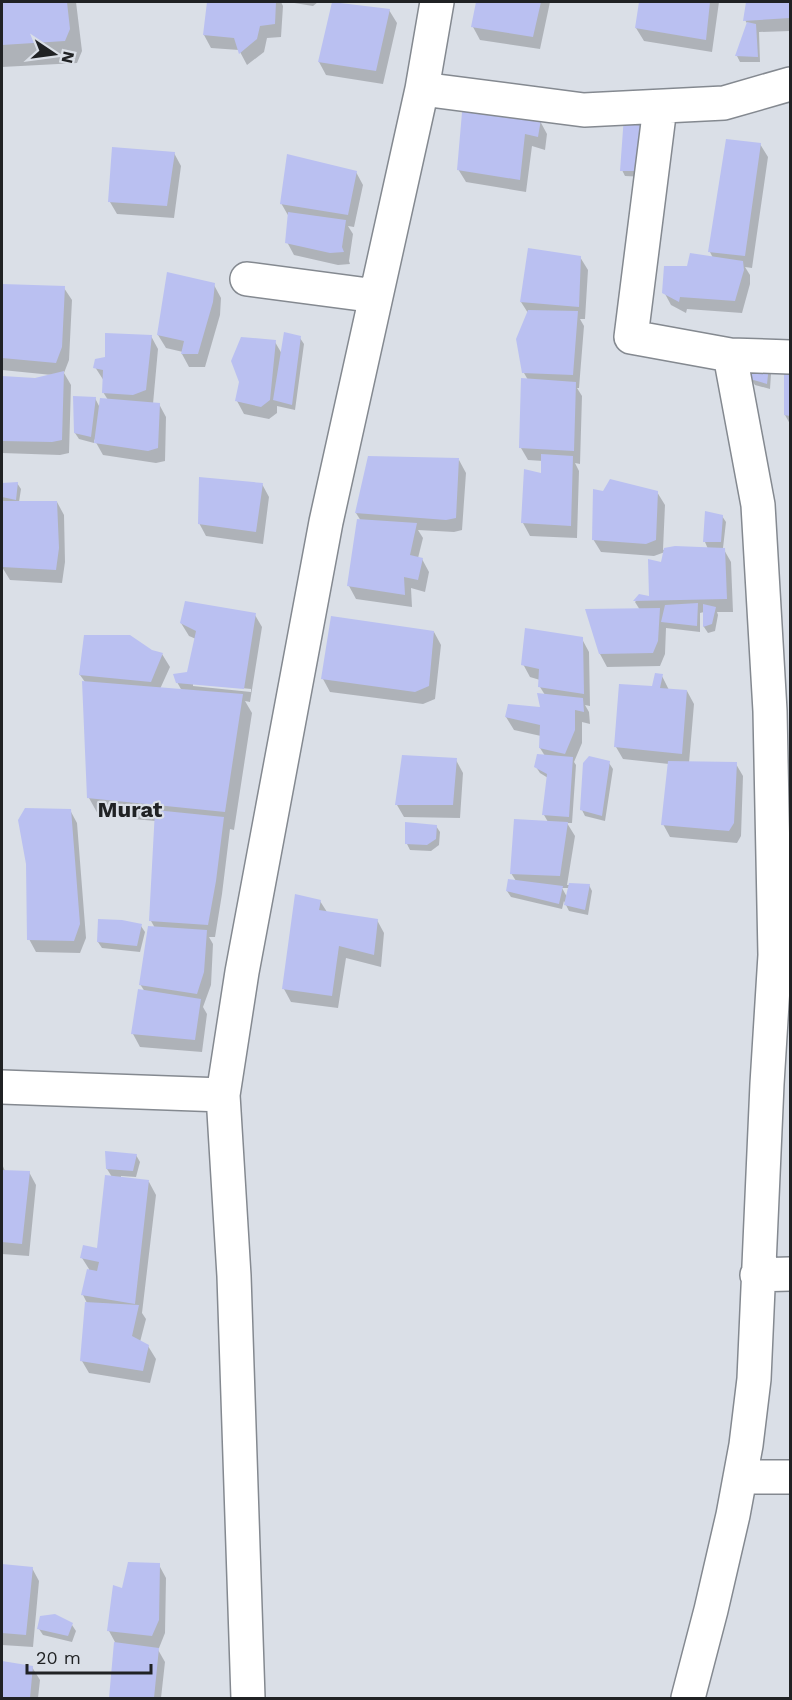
<svg xmlns="http://www.w3.org/2000/svg" width="792" height="1700" viewBox="0 0 792 1700" font-family="'Work Sans',sans-serif">
  <style>
    .shadow { fill: #0003; fill-rule: evenodd }
    .building { fill: #bac0f1 }
    .lines { fill: none; stroke-linecap: round; stroke-linejoin: round }
    .minor-casing { stroke: #848990; stroke-width: 36 }
    .minor { stroke: #fff; stroke-width: 33 }
    .labels { text-anchor: middle; stroke-width: 4.5; stroke-linejoin: round; paint-order: stroke }
    .district-label { font-size: 22px; font-weight: bold; fill: #202224; stroke: #dadfe7 }
  </style>
  <rect width="100%" height="100%" fill="#dadfe7"/>
  <path class="shadow" d="M2,2H76L82,51L77,63L2,67Z
    M209,2H281L283,6L281,37L267,38L264,52L247,65L239,50L211,48L204,35Z
    M288,2H318L313,6Z
    M477,2H550L540,49L480,40L473,27Z
    M641,2H719L712,52L644,41L636,28Z
    M748,2H790V31L759,32L760,62H740L737,56L748,25L745,20Z
    M389,10L397,23L383,84L326,75L319,62Z
    M625,117L646,177L625,176L622,170Z
    M540,121L547,134L545,150L532,146L526,192L466,182L458,169Z
    M760,144L768,157L752,268L745,267L750,275V284L742,313L687,309L686,313L671,305L664,292L688,268L713,258L710,252Z
    M174,153L181,166L174,218L117,214L110,202Z
    M356,172L363,185L354,227L348,226L353,234L349,261L350,264L338,265L294,255L287,242L289,217L281,203Z
    M580,257L588,270L585,319H580L584,326L579,388H577L582,396L580,464L575,463L579,471L577,538L530,536L523,523L543,475V461L528,460L521,448L528,380L524,373L528,313L521,302Z
    M214,285L221,298L220,315L205,367H189L182,354L183,352L166,348L158,335Z
    M2,286L64,288L72,300L69,360L64,373L71,385L69,453L60,455L2,453V378L35,379L52,375L2,370Z
    M151,336L158,349L153,404H159L166,417L165,461L156,463L103,455L94,439V443L79,439L75,433L95,398L100,408L108,400L103,392L104,381L95,367L107,359Z
    M300,338L304,344L295,410L277,406V413L269,419L244,414L237,401L241,382L275,342L282,354Z
    M768,367L771,374L770,389L755,385L751,379Z
    M785,375L790,376V424L785,415Z
    M459,460L466,473L462,530L454,532L418,530L423,538L418,558L422,559L429,572L425,592L411,588L412,607L356,599L349,586L361,521L356,513Z
    M17,483L21,489L19,502H57L64,515L65,562L62,583L10,580L2,567V503H4L2,498V485Z
    M262,484L269,497L263,544L206,536L199,523Z
    M657,492L665,505L663,550L675,547L708,549L705,542L707,513L722,516L726,522L723,548L731,562L733,612H717L718,615L715,631L708,633L704,627V612L700,613V632L666,628L665,654L660,666L607,667L600,654L640,610L635,602L640,596L650,598L665,552L654,556L601,552L593,539Z
    M255,615L262,627L250,702L245,701L252,713L234,830L230,829L222,894L215,937H209L213,944L211,985L203,1007L207,1014L202,1052L140,1047L133,1034L145,992L140,984L155,928L151,921L156,821L99,816L89,798L85,682L80,675L151,652L162,654L170,667L160,689L182,691L177,682L188,674L196,639L189,636L181,623ZM193,683L251,689V692L193,686Z
    M434,632L441,645L435,699L423,704L330,692L323,679Z
    M582,639L589,652L590,706L585,705L589,712L590,724L582,722V743L574,762L576,765L572,823H567L575,836L567,885H589L592,891L588,915L569,911L564,901L562,909L511,897L507,891L516,881L511,873L548,822L544,815L548,778L540,773L536,767L545,756L540,748L541,736L514,730L506,717L541,709L545,695L540,687V680L530,677L523,664ZM562,888H569L567,897Z
    M662,676L669,690L687,691L694,704L689,763L736,764L743,776L741,836L737,843L670,837L663,824L669,764L623,759L616,747Z
    M456,760L463,773L460,818L404,817L397,805Z
    M609,763L613,769L605,821L585,816L582,810Z
    M70,810L77,823L86,938L80,953L36,952L29,939Z
    M407,823L436,826L440,832L439,845L431,851L410,850L407,844Z
    M320,901L327,912L377,920L384,933L381,967L346,958L338,1008L291,1002L284,989Z
    M141,926L145,932L140,952L102,948L98,942Z
    M136,1155L140,1162L136,1177L121,1176V1178L149,1182L156,1195L142,1313L146,1319L140,1342L148,1346L156,1359L150,1383L89,1373L82,1361L87,1303L83,1295L89,1269L82,1258L98,1250L112,1177L107,1169Z
    M2,1164L5,1171L29,1172L36,1185L29,1256L2,1254Z
    M2,1565L32,1568L39,1581L33,1647L2,1645Z
    M159,1565L166,1578L165,1633L159,1648H157L165,1662L161,1698H111L115,1642L109,1631L123,1589Z
    M72,1625L76,1631L72,1642L43,1635L39,1629Z
    M2,1662L32,1667L40,1680L38,1698H2Z"/>
  <path class="building" d="M2,2H67L70,29L65,41L2,45Z
    M207,2H276L275,24L260,26L257,39L239,54L234,38L203,35Z
    M332,2L390,9L376,71L318,62Z
    M476,2H541L533,37L471,27Z
    M639,2H710L706,40L635,28Z
    M746,2H790V18L743,21Z
    M747,22L756,24L758,57L735,56Z
    M463,101L541,119L538,137L525,134L520,180L457,170Z
    M624,116L645,121L643,171H620Z
    M726,139L761,143L745,256L708,252Z
    M112,147L175,152L167,206L108,202Z
    M287,154L357,171L348,215L280,204Z
    M288,212L346,220L342,247L344,252L330,253L285,243Z
    M528,248L581,256L579,307L520,302Z
    M690,253L743,261L744,270L735,301L680,297L679,302L662,293L664,266H687Z
    M167,272L215,283L213,302L198,354H181L184,341L157,335Z
    M2,284L65,286L62,347L56,363L2,358Z
    M528,310L578,311L573,375L522,373L516,339Z
    M284,332L301,336L292,405L273,400Z
    M105,333L152,335L146,390L133,395L102,393L103,370L93,368L95,359L105,357Z
    M241,337L276,340L270,400L261,407L235,401L239,382L231,361Z
    M748,366H769L767,384L750,379Z
    M64,371L62,440L52,442L2,441V376L35,378Z
    M784,374H790V416L784,415Z
    M521,378L576,382L574,451L519,448Z
    M73,396L96,397L91,437L74,433Z
    M100,398L160,403L158,448L148,451L94,443Z
    M541,454L573,456L571,526L521,523L524,469L541,473Z
    M368,456L459,458L456,518L446,520L355,513Z
    M199,477L263,483L256,532L198,524Z
    M610,479L658,491L656,540L646,544L592,540L593,489L603,491Z
    M18,482L16,500L2,497V483Z
    M2,501H57L59,548L56,570L2,567Z
    M705,511L723,515L721,542H703Z
    M357,519L417,523L410,555L423,558L418,580L404,577L405,595L347,586Z
    M675,546L725,548L727,599L633,601L639,594L649,596L648,559L661,562L664,548Z
    M185,601L256,613L244,689L176,683L173,674L187,672L196,631L180,623Z
    M698,603L697,626L661,622L665,605Z
    M703,604L716,607L712,624L703,627Z
    M660,608L658,641L653,653L599,654L585,609Z
    M331,616L434,631L429,686L415,692L321,679Z
    M525,628L583,637L584,694L538,687L539,669L521,665Z
    M84,635H130L152,650L163,653L151,682L79,675Z
    M655,673L663,674L660,688L687,690L682,754L614,747L619,684L652,686Z
    M82,681L243,694L225,812L87,798Z
    M537,693L583,698L584,712L575,710V730L565,754L539,748L540,725L505,717L508,704L540,707Z
    M537,754L573,757L569,817L542,815L547,774L534,767Z
    M402,755L457,758L453,805H395Z
    M589,756L610,761L602,816L580,810L583,763Z
    M668,761L737,762L734,823L729,831L661,825Z
    M25,808L71,809L80,924L74,941L27,940L26,864L18,820Z
    M155,810L224,817L216,881L208,925L149,921Z
    M514,819L568,822L560,876L510,874Z
    M405,822L437,825L436,839L427,845L405,844Z
    M508,879L563,886L559,904L506,891Z
    M569,883L590,884L585,910L564,905Z
    M295,894L321,900L319,910L378,919L374,955L339,946L332,996L282,989Z
    M98,919L122,920L142,924L137,946L97,942Z
    M148,926L207,930L204,972L197,994L139,985Z
    M138,989L201,999L195,1040L131,1034Z
    M105,1151L137,1154L133,1171L106,1169Z
    M2,1170L30,1171L22,1244L2,1242Z
    M105,1175L149,1180L135,1304L81,1295L87,1269L97,1271L99,1262L80,1258L83,1245L97,1248Z
    M85,1302L139,1305L132,1336L149,1345L143,1371L80,1361Z
    M128,1562L160,1563L159,1620L152,1636L107,1631L113,1585L122,1588Z
    M2,1564L33,1567L26,1635L2,1633Z
    M55,1614L73,1623L68,1636L37,1629L40,1616Z
    M114,1642L159,1648L154,1698H109Z
    M2,1661L33,1666L30,1698H2Z"/>
  <g class="lines">
    <g class="minor-casing">
      <path id="minor" d="M422,89L584,110L724,103L790,84
        M660,107L631,337L730,355L790,357
        M247,279L376,296
        M2,1087L223,1095
        M757,1275L790,1274
        M740,1477H790
        M248,1698L234,1276L223,1095L242,972L326,522L422,89L437,2
        M688,1698L711,1610L733,1515L746,1445L754,1379L767,1084L775,955L770,711L758,505L730,355"/>
    </g>
    <use href="#minor" class="minor"/>
  </g>
  <g class="labels">
    <g class="district-label">
      <text x="130" y="817">Murat</text>
    </g>
  </g>
  <rect width="792" height="1700" fill="none" stroke="#202224" stroke-width="6"/>
  <g transform="translate(54 54) rotate(103)" stroke="#dadfe7" stroke-width="4.5" paint-order="stroke">
  <path d="M0-4.5L10 22L0 15L-10 22Z" fill="#202224"/>
  <text y="-9" font-size="16" font-weight="bold" text-anchor="middle" fill="#202224">N</text>
  </g>
  <path d="M27 1664v9h124v-9" fill="none" stroke="#202224" stroke-width="3"/>
  <text x="36" y="1664" font-size="18" fill="#202224" stroke="#dadfe7" stroke-width="4.5" paint-order="stroke">20 m</text>
</svg>
